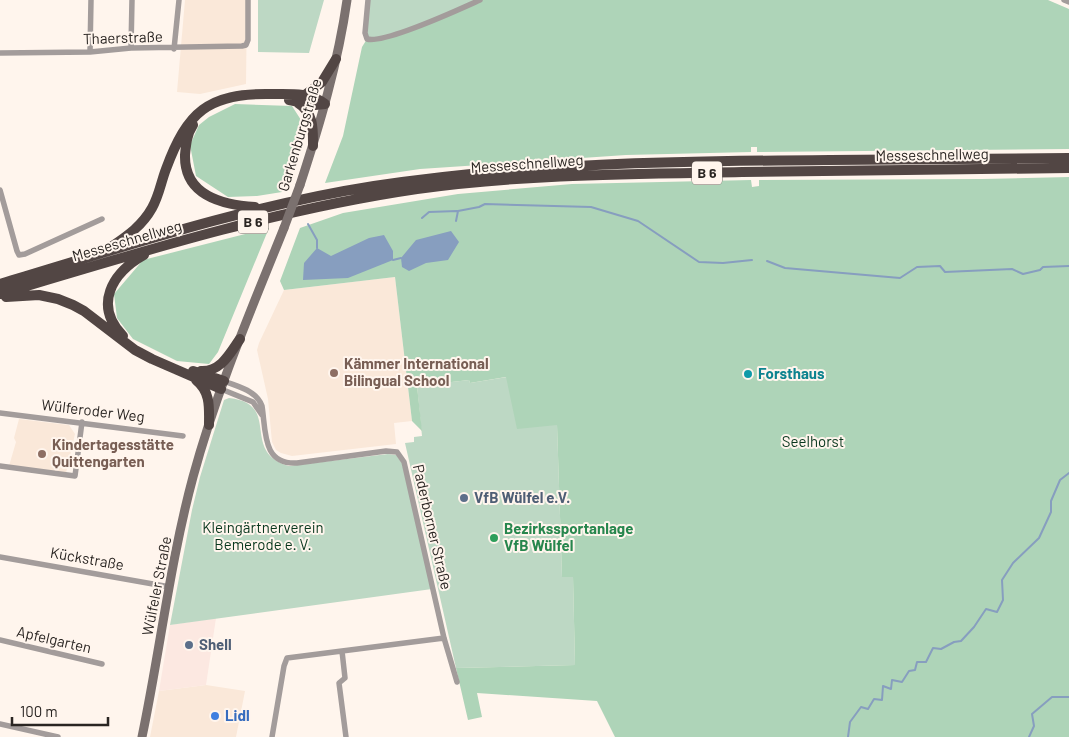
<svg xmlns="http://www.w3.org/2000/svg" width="1069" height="737" viewBox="0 0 1069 737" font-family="Barlow,sans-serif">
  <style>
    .built { fill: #fae8d9 }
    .industrial { fill: #fce8e1 }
    .green { fill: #bdd8c4 }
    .forest { fill: #aed4b8 }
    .water { fill: #879ebf }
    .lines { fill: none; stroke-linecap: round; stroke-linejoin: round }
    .stream { stroke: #879ebf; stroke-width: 2 }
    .minor { stroke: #a39c9b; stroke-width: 5.5 }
    .secondary { stroke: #7b716f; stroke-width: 9 }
    .trunk { stroke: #524644; stroke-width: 10 }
    .secondary-bridge { stroke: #7b716f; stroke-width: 9 }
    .education-dot { fill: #8d6e63; stroke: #fff5ed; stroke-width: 2 }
    .culture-dot { fill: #0f9aa8; stroke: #fff5ed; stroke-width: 2 }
    .service-dot { fill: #5c6f8a; stroke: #fff5ed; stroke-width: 2 }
    .leisure-dot { fill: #2e9e5b; stroke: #fff5ed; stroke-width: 2 }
    .shop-dot { fill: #3f7fe0; stroke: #fff5ed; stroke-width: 2 }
    .labels { text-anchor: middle; stroke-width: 4; stroke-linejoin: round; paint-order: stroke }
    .shield { fill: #fff5ed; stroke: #6a635f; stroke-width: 1 }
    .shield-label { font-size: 14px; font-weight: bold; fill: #2a2522 }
    .street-label { font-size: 15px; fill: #2a2522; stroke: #fff5ed }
    .education-label { font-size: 15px; font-weight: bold; fill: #785e54; stroke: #fff5ed; text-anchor: start }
    .culture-label { font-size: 15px; font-weight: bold; fill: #0d838f; stroke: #fff5ed; text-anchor: start }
    .park-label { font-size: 15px; fill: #08371d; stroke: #fff5ed }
    .service-label { font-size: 15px; font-weight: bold; fill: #4e5e75; stroke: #fff5ed; text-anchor: start }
    .leisure-label { font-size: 15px; font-weight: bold; fill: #27864d; stroke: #fff5ed; text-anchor: start }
    .shop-label { font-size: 15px; font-weight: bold; fill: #366cbe; stroke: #fff5ed; text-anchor: start }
  </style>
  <rect width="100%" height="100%" fill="#fff5ed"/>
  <path class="built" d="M185,0H247L246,84L200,94L177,92Z
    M395,277L412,421L394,423L396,444L292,456L281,453L276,450L272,442L268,399L257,350L259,343L284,290Z
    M19,419L69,425L75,434L66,473L9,466L16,442L14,438Z
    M206,685L245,691L236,737H150L159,691Z"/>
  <path class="industrial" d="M216,618L206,685L159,691L170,625Z"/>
  <path class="green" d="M258,0H324L309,53L258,52Z
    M368,0H480L394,35L367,39Z
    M507,377L557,424L562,577H573L575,665L456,668L405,443L414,442V437L422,436L417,386L469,380L470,383Z
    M229,398C283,404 239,452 289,466L388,454L396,455L402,463L432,589L170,625L192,510L200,477L224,400Z"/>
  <path class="forest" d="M480,0H1048L1069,9V149L757,152V147H751V152L626,155L420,169L325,183L343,136L362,47L367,39H381Z
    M235,104L292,106L301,120L299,139L282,192L257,196L228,197L196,176L190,145L199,125L209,117Z
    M1069,177V737H615L597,701L477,693L482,717L468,720L456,668L575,665L573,577H562L557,425L517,429L506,377L470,383L469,380L417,386L422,431L412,421L395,277L284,290L280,281L300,228L343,213L458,194L572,184L751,180L752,187L759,186V180L982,179Z
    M269,228L218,352L209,364L177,361L133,339L117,318L114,294L143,260Z"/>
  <path class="water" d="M451,231L459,242L448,260L426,263L409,271L402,267L401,258L416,240Z
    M384,235L393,251V260L348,278L303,280L304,263L317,248L331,256L369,238Z"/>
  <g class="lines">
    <path class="stream" d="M422,218L429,212L457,211
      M456,221L458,211L479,207L485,204L591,207L638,221L699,262L723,263L752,260
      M308,224L317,240V248
      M393,260L401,258
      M767,261L785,268L900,278L917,267L940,266L945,272L1012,269L1023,274L1040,270L1043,267L1069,266
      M848,737L850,722L861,707L868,709L874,699L882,700L883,686L891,689L892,680L902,682L909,671L915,670L917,662H926L933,648L941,649L954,642L961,641L974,627L986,609L997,612L1003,600L1002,580L1013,563L1039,538L1051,512V501L1060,480L1069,473
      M1029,737L1034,726L1032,714L1052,697H1069"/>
    <path class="minor" d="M368,0L365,33L367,39C385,44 460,9 480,0
      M1064,0L1069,2
      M131,48L132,0
      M174,49L179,0
      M90,52L91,0
      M0,53L90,52L131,48L242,46L246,45L248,40V0
      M0,190L17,251L19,255L25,254L102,219
      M224,381C238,387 256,390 262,406C266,431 262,465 297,463L386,451L397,452L404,462L444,638L457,682
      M221,389L253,402L262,415
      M0,413L183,436
      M0,466L75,476L82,422
      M0,557L170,587
      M0,640L102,664
      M342,651L345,678L339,683L346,737
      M0,724L58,737
      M272,737L284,666L287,658L444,638"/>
    <path class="secondary" d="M300,185C320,124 338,63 347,0
      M142,737C160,651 170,562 193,477C216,392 251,310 284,228"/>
    <path class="trunk" d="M305,95L322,82L336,59
      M289,100L315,105L325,104
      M298,103C314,113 313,129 313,146
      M193,125C187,134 186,144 185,155C184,196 223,205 255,207
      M111,247C127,236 142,226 152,208C159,196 161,182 166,169C187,112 208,93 270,94C289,94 310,92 325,104
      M0,284C123,247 246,206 374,186C524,163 677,161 830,160C909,160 989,159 1069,158
      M0,294C137,253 274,210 417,189C525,174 634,174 742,172C851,171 960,169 1069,168
      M6,297L39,295L58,299L73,305L84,311L135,350L152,359L221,389
      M123,336C93,305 112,273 144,255
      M193,371L224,381
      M201,371C221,372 230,353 240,339
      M196,380C211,392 209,408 209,425"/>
    <path class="secondary-bridge" d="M284,228L300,185"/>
  </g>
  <g class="education-dot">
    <circle cx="334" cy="373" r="5"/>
    <circle cx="42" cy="454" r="5"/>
  </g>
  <circle class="culture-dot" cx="748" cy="374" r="5"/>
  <g class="service-dot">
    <circle cx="464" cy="498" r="5"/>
    <circle cx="189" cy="645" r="5"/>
  </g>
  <circle class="leisure-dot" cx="494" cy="538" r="5"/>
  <circle class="shop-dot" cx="215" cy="716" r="5"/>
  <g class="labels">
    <g class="shield">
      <rect x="692" y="161.5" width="30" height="23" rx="4"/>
      <rect x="238" y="210.5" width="30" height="23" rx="4"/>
    </g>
    <g class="shield-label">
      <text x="707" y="178">B 6</text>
      <text x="253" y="227">B 6</text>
    </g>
    <g class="street-label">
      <text transform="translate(123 38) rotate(-2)" y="5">Thaerstraße</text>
      <text transform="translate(300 135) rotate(-73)" y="5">Garkenburgstraße</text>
      <text transform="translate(932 155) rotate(-1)" y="5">Messeschnellweg</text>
      <text transform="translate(527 164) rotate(-4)" y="5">Messeschnellweg</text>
      <text transform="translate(127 241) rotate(-16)" y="5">Messeschnellweg</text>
      <text transform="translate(93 411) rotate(7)" y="5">Wülferoder Weg</text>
      <text transform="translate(432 527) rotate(77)" y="5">Paderborner Straße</text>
      <text transform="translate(87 559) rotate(10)" y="5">Kückstraße</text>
      <text transform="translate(157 586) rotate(-79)" y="5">Wülfeler Straße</text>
      <text transform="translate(54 640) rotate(13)" y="5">Apfelgarten</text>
    </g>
    <g class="education-label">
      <text x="344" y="369">Kämmer International<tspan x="344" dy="17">Bilingual School</tspan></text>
      <text x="52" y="450">Kindertagesstätte<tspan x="52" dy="17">Quittengarten</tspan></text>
    </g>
    <g class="culture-label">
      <text x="758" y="379">Forsthaus</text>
    </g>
    <g class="park-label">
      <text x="813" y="447">Seelhorst</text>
      <text x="263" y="533">Kleingärtnerverein<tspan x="263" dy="17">Bemerode e. V.</tspan></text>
    </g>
    <g class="service-label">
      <text x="474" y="503">VfB Wülfel e.V.</text>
      <text x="199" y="650">Shell</text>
    </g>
    <g class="leisure-label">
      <text x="504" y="534">Bezirkssportanlage<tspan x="504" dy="17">VfB Wülfel</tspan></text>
    </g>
    <g class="shop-label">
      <text x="225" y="721">Lidl</text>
    </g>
  </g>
  <path d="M12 717v8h96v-8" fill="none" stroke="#2a2522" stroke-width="2.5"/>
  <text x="20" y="717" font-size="15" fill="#2a2522" stroke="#fff5ed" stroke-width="4" paint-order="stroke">100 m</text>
</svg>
